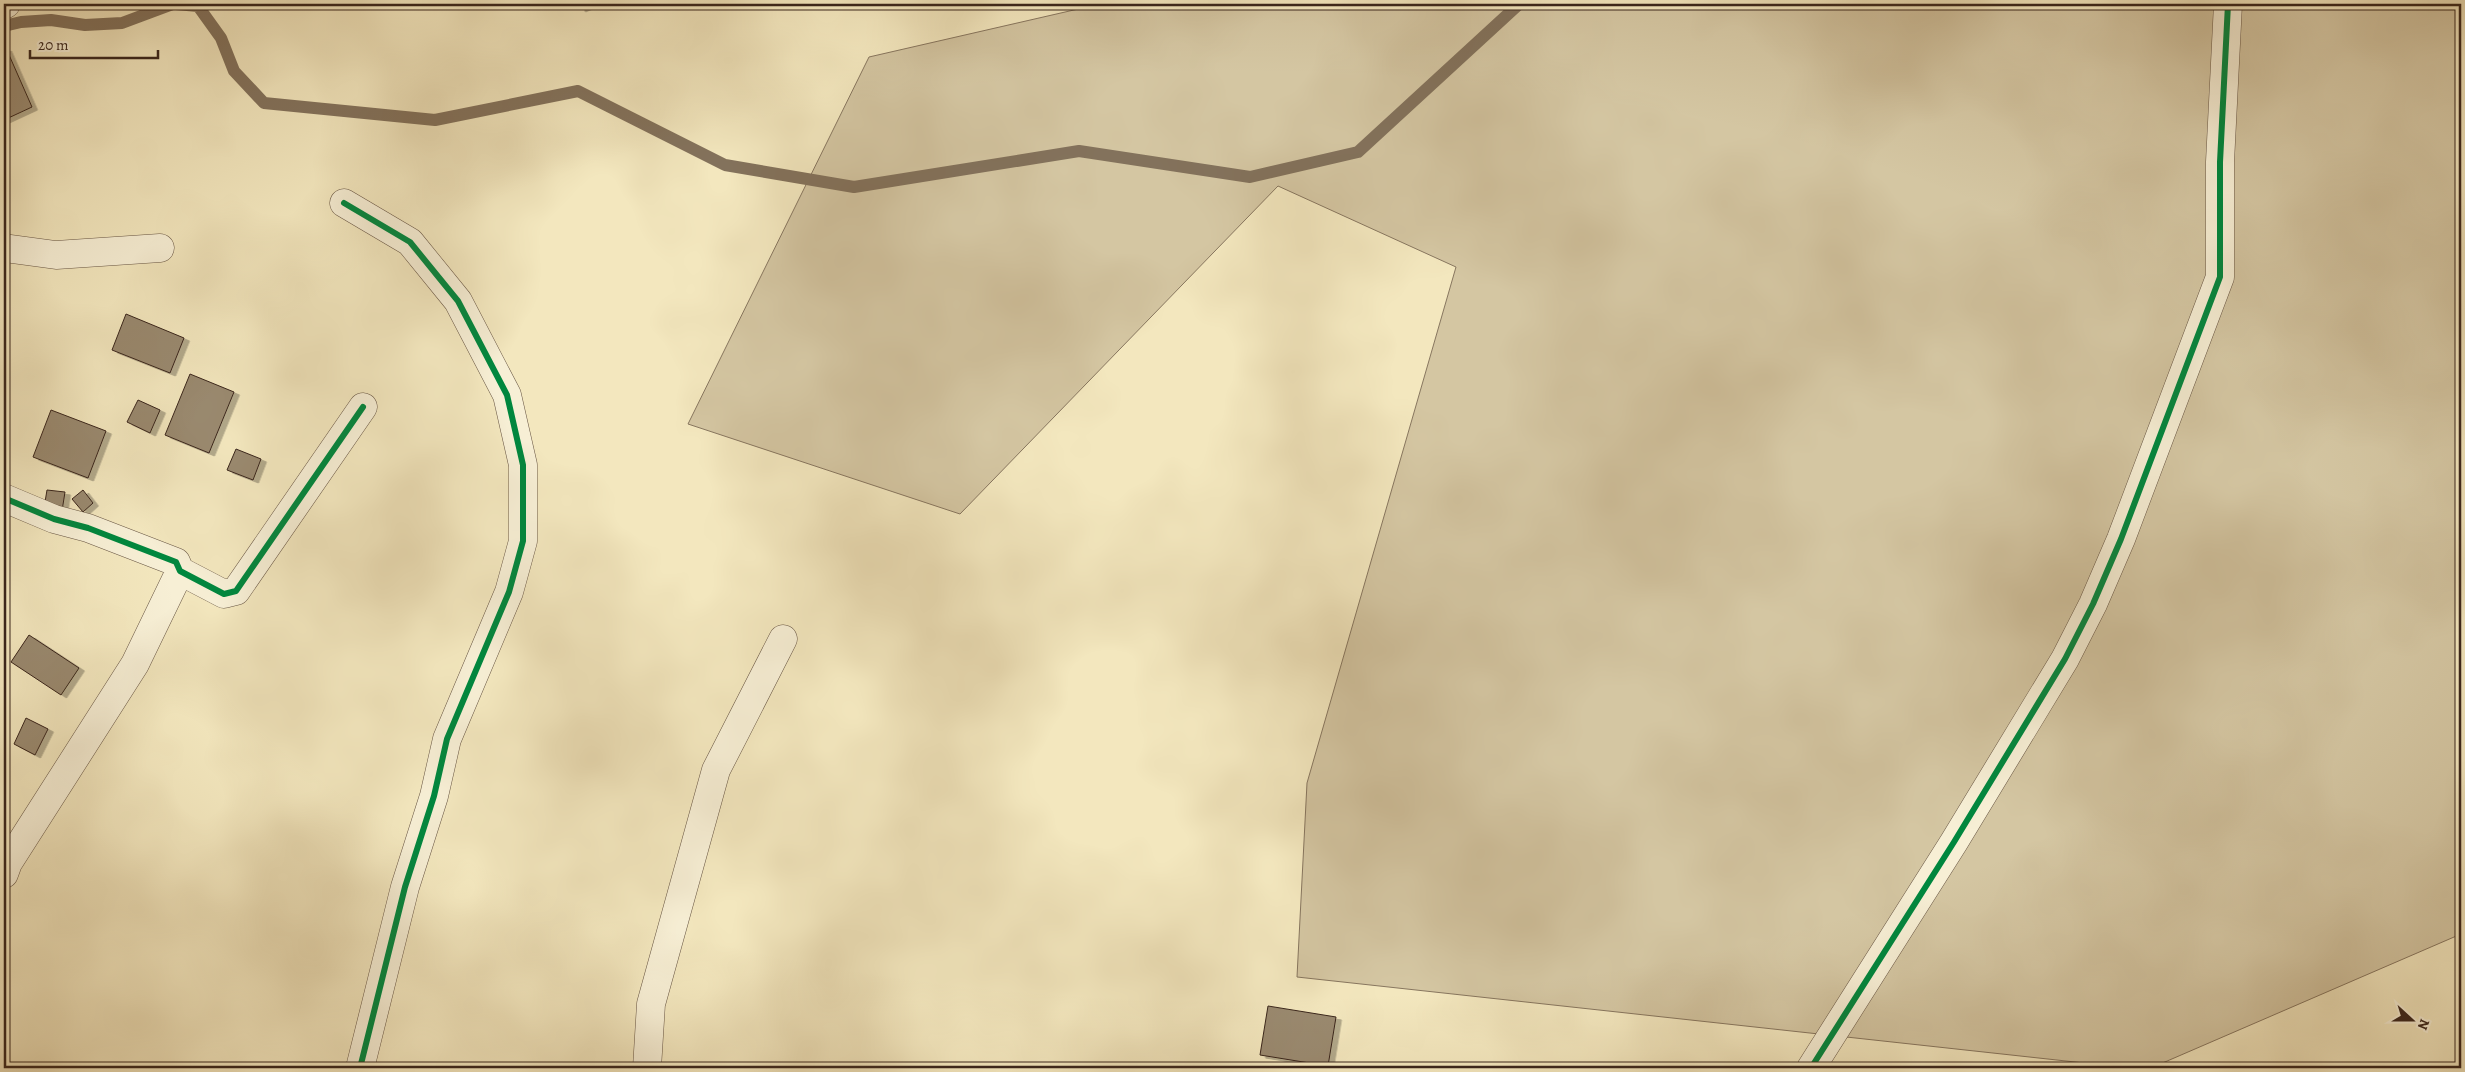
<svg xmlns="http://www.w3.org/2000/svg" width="2465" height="1072" viewBox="0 0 2465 1072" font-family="Alegreya,serif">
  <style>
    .green { fill: #d4c6a2; stroke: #87765f }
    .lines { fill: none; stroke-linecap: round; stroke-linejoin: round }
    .stream { stroke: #83725c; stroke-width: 12 }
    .building { fill: #9a8a70; stroke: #3a261c; filter: url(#shadow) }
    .street-casing { stroke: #685644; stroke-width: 29 }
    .street { stroke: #f7efd5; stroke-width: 28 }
    .cycleway-casing { stroke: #f7efd5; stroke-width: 9 }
    .cycleway { stroke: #00873e; stroke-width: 6 }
  </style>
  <defs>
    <filter id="shadow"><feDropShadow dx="5.5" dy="3" stdDeviation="0" flood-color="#0004"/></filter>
  </defs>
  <rect width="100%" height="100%" fill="#f3e7be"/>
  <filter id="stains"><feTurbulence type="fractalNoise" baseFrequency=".004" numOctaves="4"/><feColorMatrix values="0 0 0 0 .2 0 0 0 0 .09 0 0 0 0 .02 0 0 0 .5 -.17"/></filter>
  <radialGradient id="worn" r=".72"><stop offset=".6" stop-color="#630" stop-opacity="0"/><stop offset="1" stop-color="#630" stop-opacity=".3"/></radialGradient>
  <path class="green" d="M1100,4H2461V934L2151,1068H2130L1297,977L1307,783L1456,267L1278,186L960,514L688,424L869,57Z"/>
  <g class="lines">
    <path class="stream" d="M176,4L198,6L221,38L234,71L264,103L435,120L578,91L725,165L854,187L1079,151L1250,177L1358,152L1519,4
      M4,26L21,22L51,20L85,25L122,23L173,4"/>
  </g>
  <path class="building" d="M578,4H592L580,9Z
    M6,48L32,107L4,120V49Z
    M126,314L184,338L170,373L112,350Z
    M190,374L234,392L209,453L165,435Z
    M138,400L160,410L150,433L127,422Z
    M51,410L106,431L88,478L33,457Z
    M236,449L261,459L253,480L227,470Z
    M47,490L65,492L62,511L44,508Z
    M83,490L93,503L83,512L72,499Z
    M29,635L79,668L61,695L11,662Z
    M26,718L48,729L35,755L14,744Z
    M1268,1006L1336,1017L1328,1066L1260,1055Z"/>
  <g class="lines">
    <g class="street-casing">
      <path id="street" d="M4,5L6,4
        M344,203L410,242L458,301L507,395L523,465V541L509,592L447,739L434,796L405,887L360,1068
        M4,248L56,255L160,248
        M4,498L54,519L88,528L176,562L180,571L224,594L236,591L363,407
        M4,874L8,863L135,664L180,571
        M647,1068L651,1004L716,770L783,639
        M1811,1068L1954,842L2065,659L2093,604L2121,539L2220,277V162L2228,4"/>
    </g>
    <use href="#street" class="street"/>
    <g class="cycleway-casing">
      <path id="cycleway" d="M344,203L410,242L458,301L507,395L523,465V541L509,592L447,739L434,796L405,887L360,1068
        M4,498L54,519L88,528L176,562L180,571L224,594L236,591L363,407
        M1811,1068L1954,842L2065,659L2093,604L2121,539L2220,277V162L2228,4"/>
    </g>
    <use href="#cycleway" class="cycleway"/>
  </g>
  <rect width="2465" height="1072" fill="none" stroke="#f3e7be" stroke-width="20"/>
  <rect x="5" y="5" width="2455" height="1062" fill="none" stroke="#3a261c" stroke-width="2.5"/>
  <rect x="10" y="10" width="2445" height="1052" fill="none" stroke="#3a261c"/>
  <g transform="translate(2412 1020) rotate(111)" stroke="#f7efd5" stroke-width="4" paint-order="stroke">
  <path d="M0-4L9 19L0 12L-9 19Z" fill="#3a261c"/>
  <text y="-8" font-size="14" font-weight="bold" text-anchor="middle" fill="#3a261c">N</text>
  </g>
  <path d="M30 50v8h128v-8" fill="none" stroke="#3a261c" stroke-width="2.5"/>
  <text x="38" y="50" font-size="15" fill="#3a261c" stroke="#f7efd5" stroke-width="4" paint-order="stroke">20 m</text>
  <rect width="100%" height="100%" filter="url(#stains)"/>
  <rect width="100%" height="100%" fill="url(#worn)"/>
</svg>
